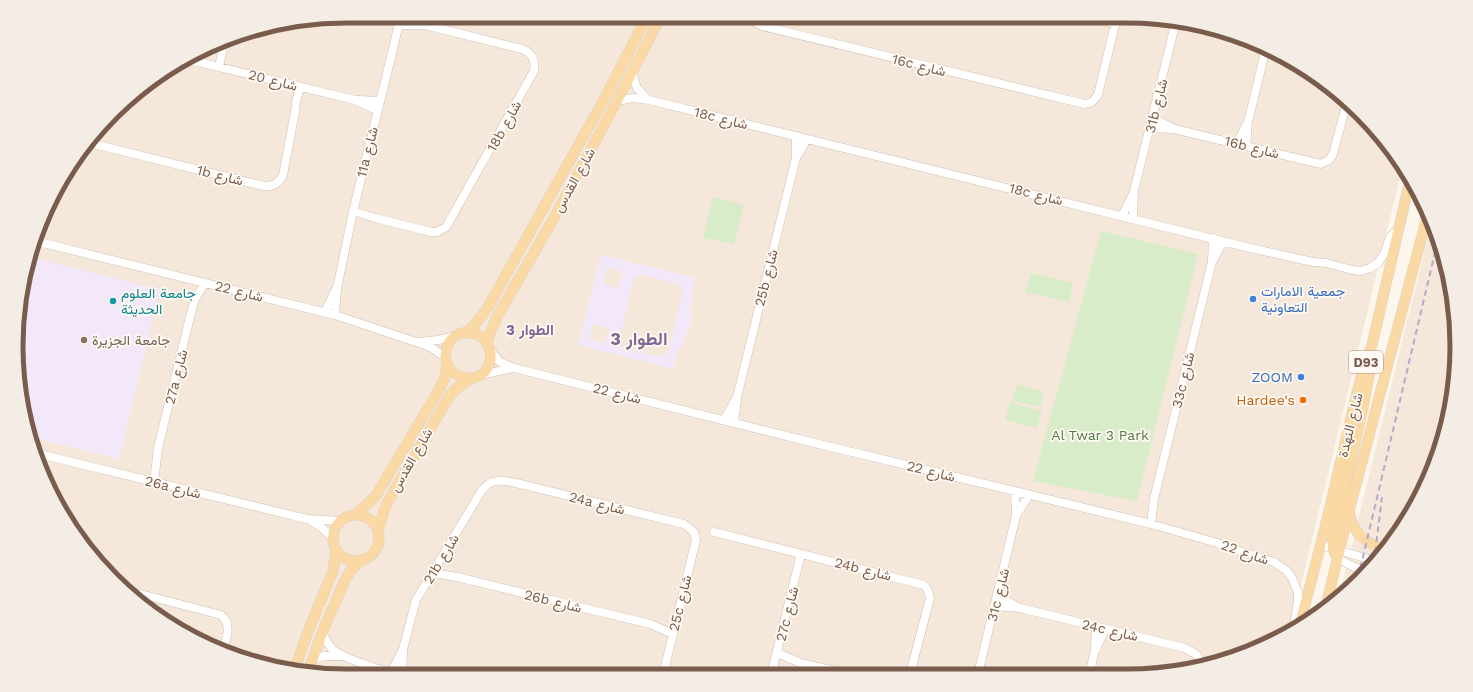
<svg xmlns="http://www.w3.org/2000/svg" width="1473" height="692" viewBox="0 0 1473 692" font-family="'Work Sans',Vazirmatn,sans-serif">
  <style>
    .residential { fill: #f5e8da }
    .education { fill: #f3e8fa; fill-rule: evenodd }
    .green { fill: #d8ecc9 }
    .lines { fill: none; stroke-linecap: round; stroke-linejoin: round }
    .minor-casing { stroke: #d1beb0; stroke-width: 9 }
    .major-casing { stroke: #dad1cd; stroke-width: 11 }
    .minor { stroke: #fff; stroke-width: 8 }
    .major { stroke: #fbd9a5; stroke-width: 10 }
    .rail { stroke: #b9a8c9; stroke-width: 2; stroke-dasharray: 6 4; stroke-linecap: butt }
    .shop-dot { fill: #3f7fe0; stroke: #fffaf3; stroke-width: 1.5 }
    .culture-dot { fill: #0f9aa8; stroke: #fffaf3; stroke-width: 1.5 }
    .education-dot { fill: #8d6e63; stroke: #fffaf3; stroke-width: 1.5 }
    .food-dot { fill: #e8710a; stroke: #fffaf3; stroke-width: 1.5 }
    .labels { text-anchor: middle; stroke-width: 3.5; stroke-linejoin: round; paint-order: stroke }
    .shield { fill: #fffaf3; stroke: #a28b7f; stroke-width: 1 }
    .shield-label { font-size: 13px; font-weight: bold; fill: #7a5c4d }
    .street-label { font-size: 14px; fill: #7a5c4d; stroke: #fffaf3 }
    .shop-label { font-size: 14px; fill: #366cbe; stroke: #fffaf3; text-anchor: start }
    .culture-label { font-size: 14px; fill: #0d838f; stroke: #fffaf3; text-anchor: start }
    .education-label { font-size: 14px; fill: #785e54; stroke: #fffaf3; text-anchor: start }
    .food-label { font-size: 14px; fill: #c56008; stroke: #fffaf3; text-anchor: end }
    .park-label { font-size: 14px; fill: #537a41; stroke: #fffaf3 }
    .neighbourhood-label { font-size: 15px; font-weight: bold; fill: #846695; stroke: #fffaf3 }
    .district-label { font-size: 18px; font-weight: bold; fill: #846695; stroke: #fffaf3 }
    .rim { fill: none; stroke: #7a5c4d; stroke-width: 5 }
  </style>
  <rect width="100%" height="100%" fill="#fdf6ec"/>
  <path class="residential" d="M346,16H1127L1192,22L1253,41L1311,72L1361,113L1403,165L1290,630L1253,651L1170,673L346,676L281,670L219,651L163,621L113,580L50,492L19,389L22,281L41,220L71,163L145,84L240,34Z
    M1432,221L1451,282L1457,346L1451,411L1432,472L1389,547L1339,597Z"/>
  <path class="education" d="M601,255L695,278L690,299L693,300L689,313L692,314L687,336H684L681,349H678L673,369L578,345ZM608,267L623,271L618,288L603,284ZM640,274L679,284L683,290L668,353L660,357L622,347L619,341L634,278ZM593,324L609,328L605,343L590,339Z
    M30,257L160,290L119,459L34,438L19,389L22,281Z"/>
  <path class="green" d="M713,197L744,205L734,244L703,238Z
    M1101,231L1198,254L1137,501L1033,481Z
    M1031,273L1073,283L1069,302L1025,292Z
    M1017,384L1044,392L1041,407L1013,401Z
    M1010,402L1042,411L1037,428L1005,420Z"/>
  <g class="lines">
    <g class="minor-casing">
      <path id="minor" d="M753,16L755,22L762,26L1085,104L1092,102L1098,95L1117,16
        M1097,16L1115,25
        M399,25H423
        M190,60L355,100L377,110
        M219,67L224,42
        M632,73L637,88L648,100
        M358,100L379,101
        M617,101L633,98L649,100L1246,247L1313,262L1326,263L1352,270L1361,271L1370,268L1378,263L1384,254L1390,237L1400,227
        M1153,118L1173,128
        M1151,128L1174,129L1321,164L1329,160L1333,154L1347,102
        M90,143L264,186C273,187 279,183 283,175L295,112L296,102L300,87
        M1237,144L1246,125
        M1246,146L1248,122L1266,48
        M796,158L807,139
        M353,211L375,218L431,232H437L446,227L534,71C536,61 532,53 522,49L425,25L404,16
        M1122,216L1133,194
        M1133,219L1134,191L1176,21
        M35,241L335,315L425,345L432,348L445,357
        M1213,261L1223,241
        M325,312L336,289
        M335,315L337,289L352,216L401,16
        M420,342L438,340L456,336
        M490,350L500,362L514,368L823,445L1151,524L1214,542L1239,551L1274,562L1287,571L1292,578L1298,592V600L1294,627
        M481,375L513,368
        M724,420L737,397L796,158V136
        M734,422L737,400
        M39,454L307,519L340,521
        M154,482L158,448L190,317L195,299L205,283
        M1016,516L1029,495
        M311,521L321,527L332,537
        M1151,524L1154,499L1212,262L1213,238
        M714,532L924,585L927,589L930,598L910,674
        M1321,545L1375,561
        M1337,558L1354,567L1364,571
        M433,573L457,577L650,624L673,634
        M125,590L221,615C233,625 226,639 222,652
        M998,596L1018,607
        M995,606L1020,608L1185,648L1197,655L1201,665
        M322,633C325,639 328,644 332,649C344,659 387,672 403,676
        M1096,649L1105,629
        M777,653L801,663L848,674
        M313,659L325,656H341
        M391,673L403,649L416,600L482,490C491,478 503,480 516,483L684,524L694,532L696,540L695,544L663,675
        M1090,673L1095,649L1096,627
        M978,674L1016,516L1015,492
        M771,675L801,554
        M402,676L403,652"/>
    </g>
    <g class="major-casing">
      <path id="major" d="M465,333L474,326L487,309L606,96L647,16
        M487,343L490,333L498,315L550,225L617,101L661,16
        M1349,512C1354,535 1364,541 1385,551
        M333 538a23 23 0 1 1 46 0a23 23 0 1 1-46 0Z
        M355,515L375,497L436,395L444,380L447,366
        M378,532L382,517L387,503L450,395C455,390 459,386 464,383C469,379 476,378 481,375C491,368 493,355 488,345C485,338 478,334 471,333C440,328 434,379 472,378
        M1337,558L1333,549V537L1363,408L1371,365
        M1325,610L1349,511L1428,213
        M1300,624C1315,568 1329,512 1342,456C1351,419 1358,380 1372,345L1410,180
        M294,671L309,629L333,571L336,551
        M308,672L322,633L345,580L352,569L361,561"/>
    </g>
    <use href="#minor" class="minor"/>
    <use href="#major" class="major"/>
    <path class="rail" d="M1374,562L1382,497
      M1358,578L1438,240"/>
  </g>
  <g class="shop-dot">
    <circle cx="1253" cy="299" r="4"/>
    <circle cx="1301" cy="377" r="4"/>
  </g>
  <circle class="culture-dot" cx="113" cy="301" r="4"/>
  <circle class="education-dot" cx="84" cy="340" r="4"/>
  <circle class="food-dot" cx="1303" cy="400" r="4"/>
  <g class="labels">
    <rect class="shield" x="1349" y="351" width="34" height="22" rx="3"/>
    <g class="shield-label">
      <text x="1366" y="367">D93</text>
    </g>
    <g class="street-label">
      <text transform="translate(919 65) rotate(14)" y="5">16c شارع</text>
      <text transform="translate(273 80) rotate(14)" y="5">شارع 20</text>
      <text transform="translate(1156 106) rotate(-76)" y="5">31b شارع</text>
      <text transform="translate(721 118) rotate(14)" y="5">18c شارع</text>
      <text transform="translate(504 126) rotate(-61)" y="5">18b شارع</text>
      <text transform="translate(1252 147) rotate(14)" y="5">16b شارع</text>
      <text transform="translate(367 152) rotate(-76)" y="5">11a شارع</text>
      <text transform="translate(220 175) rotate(14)" y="5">1b شارع</text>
      <text transform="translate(574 180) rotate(-61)" y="5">شارع القدس</text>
      <text transform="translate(1036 194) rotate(14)" y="5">18c شارع</text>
      <text transform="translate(766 278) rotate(-76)" y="5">25b شارع</text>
      <text transform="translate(239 291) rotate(14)" y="5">شارع 22</text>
      <text transform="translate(176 377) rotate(-76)" y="5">27a شارع</text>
      <text transform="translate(1183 380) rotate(-76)" y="5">33c شارع</text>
      <text transform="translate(617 393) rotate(14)" y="5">شارع 22</text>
      <text transform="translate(1350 425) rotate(-76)" y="5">شارع النهدة</text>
      <text transform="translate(411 460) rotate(-60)" y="5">شارع القدس</text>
      <text transform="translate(931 471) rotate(14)" y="5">شارع 22</text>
      <text transform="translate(173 487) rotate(14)" y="5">26a شارع</text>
      <text transform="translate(597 503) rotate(14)" y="5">24a شارع</text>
      <text transform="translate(1245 552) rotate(19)" y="5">شارع 22</text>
      <text transform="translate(441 559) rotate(-59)" y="5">21b شارع</text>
      <text transform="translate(863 569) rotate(14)" y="5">24b شارع</text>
      <text transform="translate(998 595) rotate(-76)" y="5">31c شارع</text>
      <text transform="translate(553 601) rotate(14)" y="5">26b شارع</text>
      <text transform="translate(680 603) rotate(-76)" y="5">25c شارع</text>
      <text transform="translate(787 614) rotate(-76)" y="5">27c شارع</text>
      <text transform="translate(1110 630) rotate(13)" y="5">24c شارع</text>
    </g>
    <g class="shop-label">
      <text x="1261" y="296">جمعية الامارات<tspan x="1261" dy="16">التعاونية</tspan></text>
      <text x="1293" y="382" text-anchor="end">ZOOM</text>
    </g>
    <g class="culture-label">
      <text x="121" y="298">جامعة العلوم<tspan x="121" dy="16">الحديثة</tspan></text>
    </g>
    <g class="education-label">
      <text x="92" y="345">جامعة الجزيرة</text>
    </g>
    <g class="food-label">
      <text x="1295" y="405">Hardee's</text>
    </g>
    <g class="park-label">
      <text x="1100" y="440">Al Twar 3 Park</text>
    </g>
    <g class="neighbourhood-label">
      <text x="530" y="335">الطوار 3</text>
    </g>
    <g class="district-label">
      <text x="639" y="345">الطوار 3</text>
    </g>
  </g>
  <path d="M0 0H1473V692H0ZM346 23H1127A323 323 0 0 1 1450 346V346A323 323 0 0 1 1127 669H346A323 323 0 0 1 23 346V346A323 323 0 0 1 346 23Z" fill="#f4ede6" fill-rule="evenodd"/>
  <path class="rim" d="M346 23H1127A323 323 0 0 1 1450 346V346A323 323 0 0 1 1127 669H346A323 323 0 0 1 23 346V346A323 323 0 0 1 346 23Z"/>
</svg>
